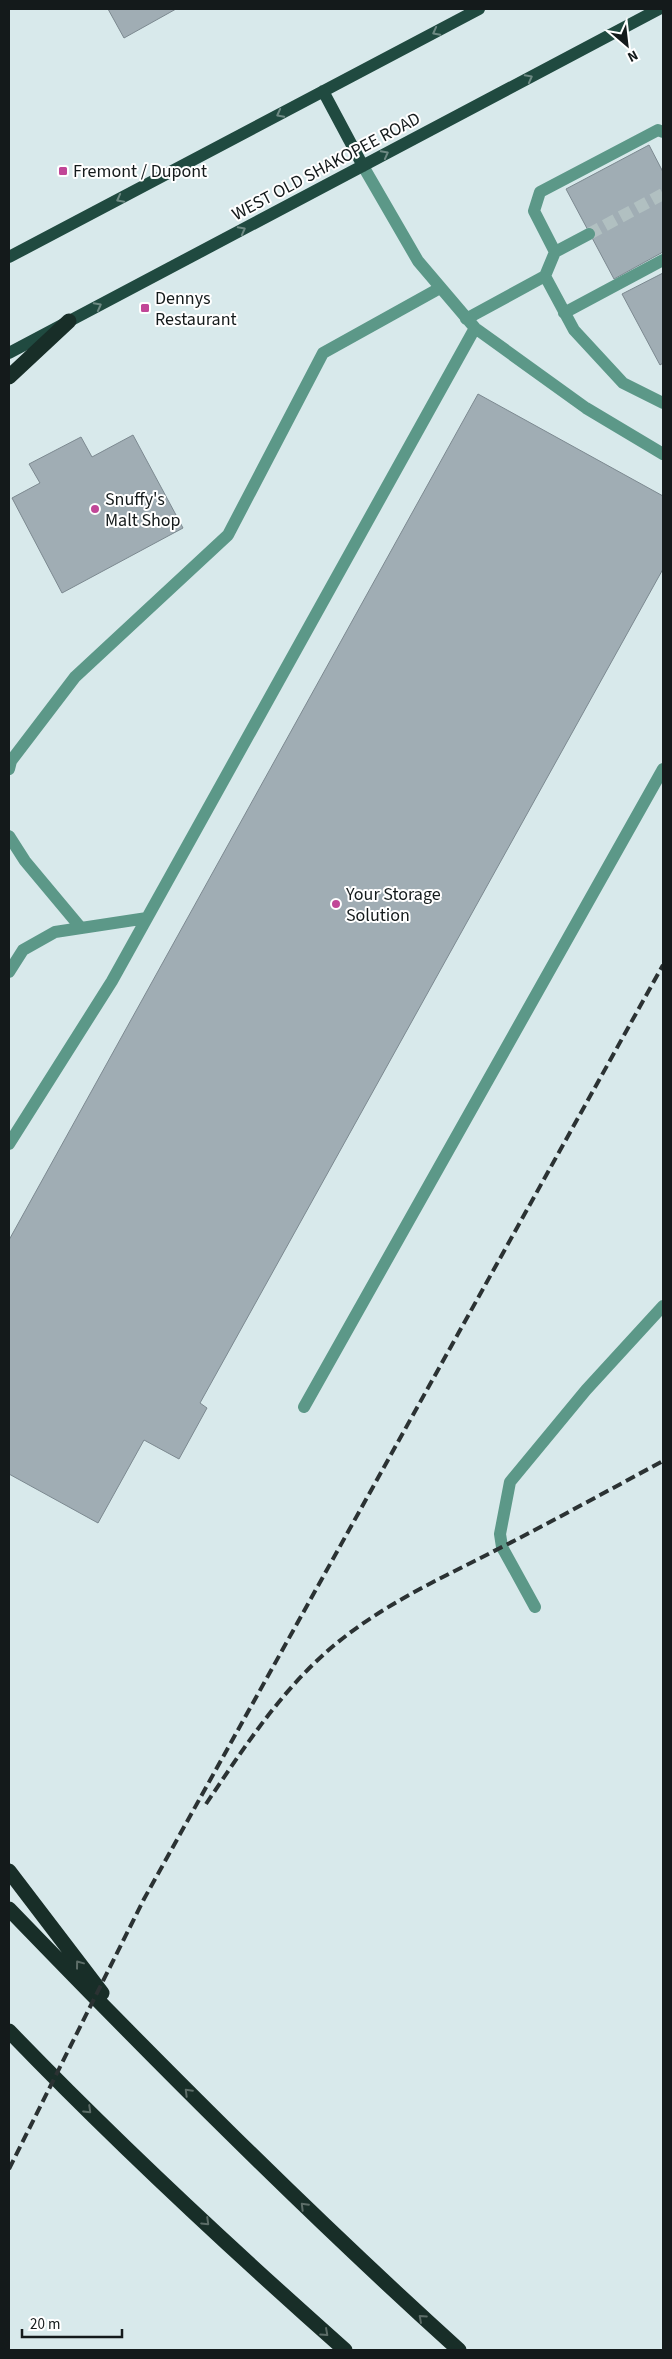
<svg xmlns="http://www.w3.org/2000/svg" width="672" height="2359" viewBox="0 0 672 2359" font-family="'Source Sans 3',sans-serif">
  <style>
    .building { fill: #a0adb4; stroke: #7c8990 }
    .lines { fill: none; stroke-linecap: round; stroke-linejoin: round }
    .minor-tunnel { stroke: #b1c0c1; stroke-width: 12; stroke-dasharray: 12 6; stroke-linecap: butt }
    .minor { stroke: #5c9888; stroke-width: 12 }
    .major { stroke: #204a40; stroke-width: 12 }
    .highway { stroke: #182e28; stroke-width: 15 }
    .rail { stroke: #2b3233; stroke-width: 4; stroke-dasharray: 10 5; stroke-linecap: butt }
    .oneway { stroke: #6e8983 }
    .oneway2 { stroke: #5d6d68 }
    .poi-dot { fill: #c14697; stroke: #fff; stroke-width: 2 }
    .labels { text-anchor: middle; stroke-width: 4; stroke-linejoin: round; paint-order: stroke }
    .street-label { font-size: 18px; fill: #141a1b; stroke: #fff }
    .poi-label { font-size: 18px; fill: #141a1b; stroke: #fff; text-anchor: start }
  </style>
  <rect width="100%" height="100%" fill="#d8e9eb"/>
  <path class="building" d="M108,9H176L124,38Z
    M649,145L663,172V252L614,279L566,189Z
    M663,273V363L660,365L622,294Z
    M478,394L663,496V569L200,1403L207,1408L179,1459L144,1440L98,1523L9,1474V1240Z
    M133,435L183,528L62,593L12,498L40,483L29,464L81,437L92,457Z"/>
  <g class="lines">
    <path class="minor-tunnel" d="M589,234L663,194"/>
    <path class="minor" d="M363,166L418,261L475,328L586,408L663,454
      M555,252L589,234
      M545,276L574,330L623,383L663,403
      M564,313L663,260
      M466,319L545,276L555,252L534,211L540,192L658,130L663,132
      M9,769L11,761L75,677L228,535L323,353L440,288
      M9,836L25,861L81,928
      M9,972L23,950L55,932L147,918
      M9,1144L112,981L475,328
      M304,1407L663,769
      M535,1607L502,1547L500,1534L510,1482L586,1390L663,1306"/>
    <path class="major" d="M323,91L363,166
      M9,257L479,9
      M9,353L659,9"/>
    <path class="highway" d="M9,377L69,321
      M9,1871L102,1993
      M9,1909C155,2060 303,2209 459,2350
      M9,2031C116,2142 230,2248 345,2350"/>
    <path class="rail" d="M206,1804C241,1752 276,1698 322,1656C374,1608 438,1580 500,1548C555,1520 609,1490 663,1461
      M9,2169L144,1899L663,965"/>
  </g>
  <defs><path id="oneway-chevron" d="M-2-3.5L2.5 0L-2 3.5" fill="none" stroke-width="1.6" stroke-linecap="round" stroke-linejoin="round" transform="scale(1.25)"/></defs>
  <g class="oneway">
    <use href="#oneway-chevron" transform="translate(436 32) rotate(152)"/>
    <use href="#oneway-chevron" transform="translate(529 78) rotate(-28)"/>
    <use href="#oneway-chevron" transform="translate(280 114) rotate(152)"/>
    <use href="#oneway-chevron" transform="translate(385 154) rotate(-28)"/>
    <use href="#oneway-chevron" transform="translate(120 199) rotate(152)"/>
    <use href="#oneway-chevron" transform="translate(242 230) rotate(-28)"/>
    <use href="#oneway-chevron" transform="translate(98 306) rotate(-28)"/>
  </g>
  <g class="oneway2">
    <use href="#oneway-chevron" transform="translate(79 1964) rotate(-127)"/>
    <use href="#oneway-chevron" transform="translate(188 2092) rotate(-135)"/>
    <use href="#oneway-chevron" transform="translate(88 2110) rotate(44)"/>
    <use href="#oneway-chevron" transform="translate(304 2206) rotate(-135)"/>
    <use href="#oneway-chevron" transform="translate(206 2222) rotate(44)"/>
    <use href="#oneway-chevron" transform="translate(422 2318) rotate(-138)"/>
    <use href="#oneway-chevron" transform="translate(325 2333) rotate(42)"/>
  </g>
  <g class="poi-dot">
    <rect x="58" y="166" width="10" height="10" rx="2.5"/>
    <rect x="140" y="303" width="10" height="10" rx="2.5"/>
    <circle cx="95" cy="509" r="5"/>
    <circle cx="336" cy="904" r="5"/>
  </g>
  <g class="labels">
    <g class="street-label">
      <text transform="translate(326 166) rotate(-28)" y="6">WEST OLD SHAKOPEE ROAD</text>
    </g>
    <g class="poi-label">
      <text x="73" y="177">Fremont / Dupont</text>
      <text x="155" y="304">Dennys<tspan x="155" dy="21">Restaurant</tspan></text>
      <text x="105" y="505">Snuffy's<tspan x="105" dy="21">Malt Shop</tspan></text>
      <text x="346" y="900">Your Storage<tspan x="346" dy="21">Solution</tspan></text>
    </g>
  </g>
  <rect width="672" height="2359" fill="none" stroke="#141a1b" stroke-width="20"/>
  <g transform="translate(627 45) rotate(152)" stroke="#ffffff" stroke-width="4" paint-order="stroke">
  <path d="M0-4L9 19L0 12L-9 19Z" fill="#141a1b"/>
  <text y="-8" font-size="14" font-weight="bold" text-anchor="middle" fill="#141a1b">N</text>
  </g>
  <path d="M22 2329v8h100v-8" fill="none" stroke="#141a1b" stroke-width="2.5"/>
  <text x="30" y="2329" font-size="15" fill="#141a1b" stroke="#ffffff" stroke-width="4" paint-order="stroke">20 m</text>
</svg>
